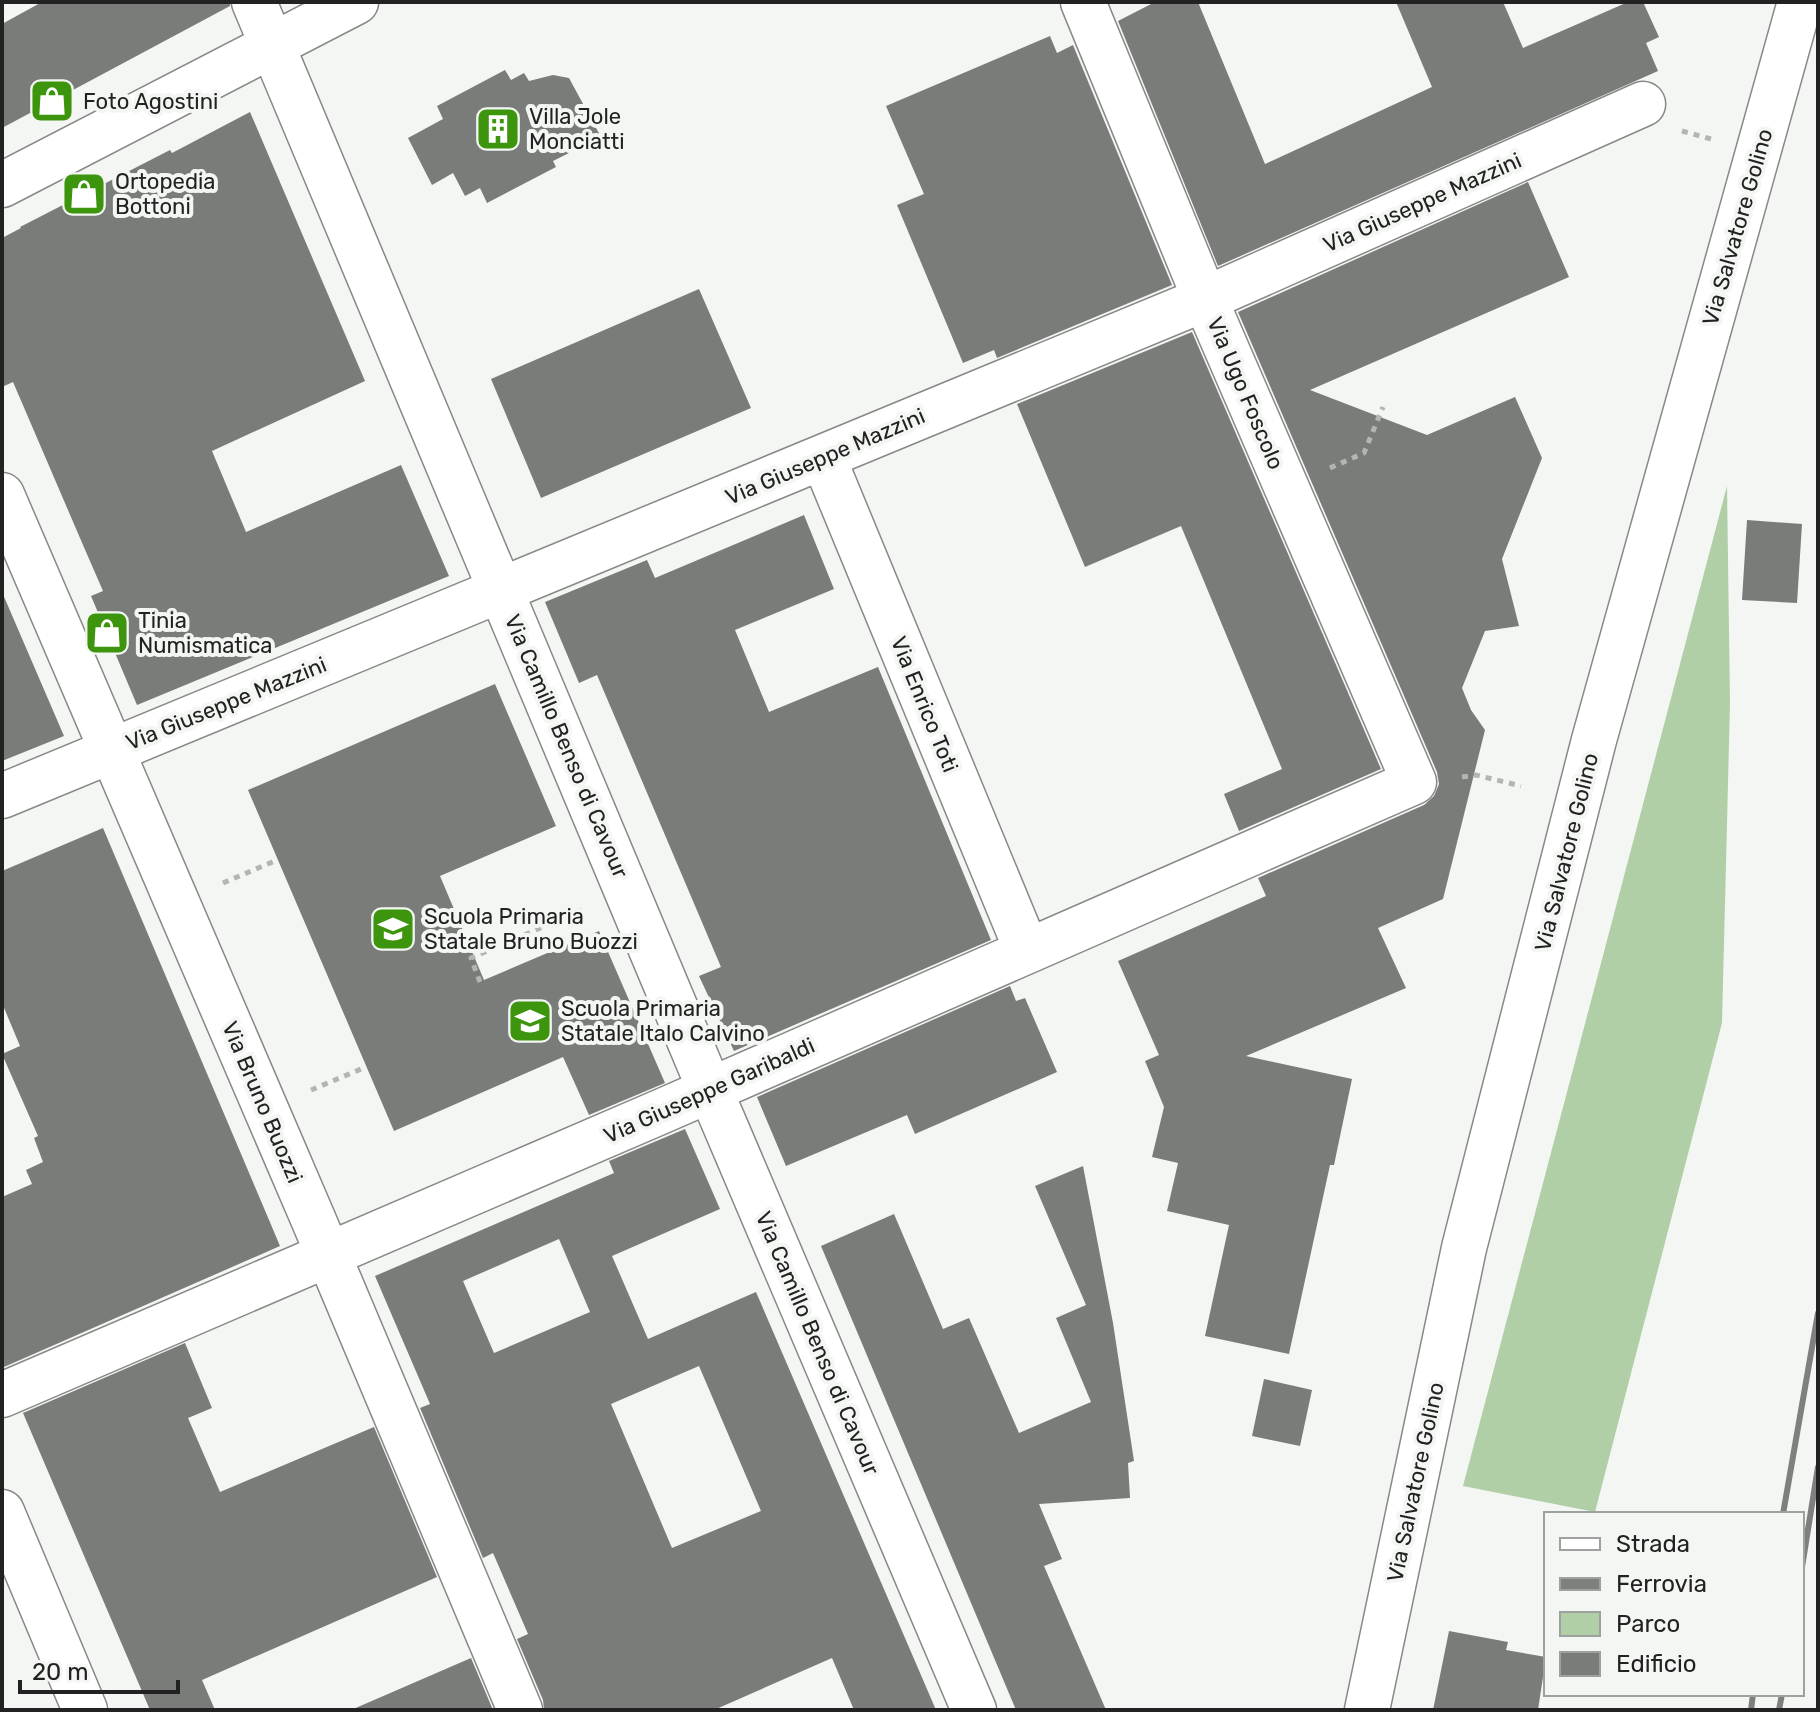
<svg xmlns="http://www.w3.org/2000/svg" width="1820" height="1712" viewBox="0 0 1820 1712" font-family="Rubik,sans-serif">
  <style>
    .green { fill: #b0cfa6 }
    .building { fill: #797c78; fill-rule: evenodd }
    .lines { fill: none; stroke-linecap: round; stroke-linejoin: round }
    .minor-casing { stroke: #868985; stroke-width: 47 }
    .path { stroke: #b3b5b2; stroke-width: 5; stroke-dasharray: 6 6; stroke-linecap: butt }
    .minor { stroke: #fff; stroke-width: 44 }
    .rail { stroke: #7e807e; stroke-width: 6 }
    .labels { text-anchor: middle; stroke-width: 8; stroke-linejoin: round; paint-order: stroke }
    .poi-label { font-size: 22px; fill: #212221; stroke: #f3f6f2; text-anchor: start }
    .street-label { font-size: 22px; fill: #212221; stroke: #f3f6f2 }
  </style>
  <rect width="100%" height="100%" fill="#f3f6f2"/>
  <path class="green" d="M1727,486L1730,703L1722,1023L1595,1512L1463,1486Z"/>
  <path class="building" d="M42,2H230V6L2,128V24Z
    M1155,2H1198L1265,164L1432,87L1396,2H1503L1523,48L1628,2H1643L1659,37L1646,43L1658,71L1218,266L1118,21Z
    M1050,36L1057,53L1073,45L1172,285L997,358L994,350L963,363L897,205L924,194L886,106Z
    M505,70L511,80L524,73L529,81L553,75L569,78L601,137L553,161L556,167L487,203L480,188L465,196L453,173L432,185L408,138L443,119L437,106Z
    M250,112L365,381L212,451L246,532L401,465L449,576L137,705L91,596L103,591L83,545L13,382L2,387V238L21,228L20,227L170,150L172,153Z
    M1528,182L1569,277L1310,390L1427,435L1515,397L1542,458L1502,559L1519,626L1485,631L1462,688L1471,710L1485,730L1443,899L1378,928L1406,988L1246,1056L1352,1079L1334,1165H1330L1289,1354L1205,1336L1229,1225L1167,1211L1178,1163L1152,1157L1164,1107L1145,1061L1159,1055L1118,961L1266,896L1258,878L1424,805L1434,796L1439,784L1437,772L1238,312Z
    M699,289L751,408L541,498L491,379Z
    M1192,332L1381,769L1239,831L1224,794L1282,769L1181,526L1085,567L1017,404Z
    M804,515L834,589L735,630L769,712L878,667L991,940L734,1051L699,976L721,967L597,675L579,683L545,602L647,560L655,578Z
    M1747,520L1802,524L1797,603L1742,600Z
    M2,592L64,736L2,761Z
    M495,684L556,826L440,876L484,980L599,931L665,1083L589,1115L563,1057L394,1131L248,790Z
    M103,828L280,1246L4,1367L2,1197L32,1184L26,1170L43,1162L34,1138L38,1136L2,1054L20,1046L2,1003V871Z
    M1010,986L1016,1001L1025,998L1057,1072L915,1134L907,1115L786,1166L757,1097Z
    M685,1129L720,1209L612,1256L648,1339L756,1292L936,1710H854L832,1658L714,1710H544L543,1700L517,1639L528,1634L493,1553L483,1558L420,1408L430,1404L375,1276L614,1173L609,1161ZM559,1239L590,1312L494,1353L463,1281ZM699,1366L761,1511L672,1548L611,1404Z
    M1083,1166L1113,1323L1134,1461L1128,1463L1130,1498L1039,1504L1062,1559L1044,1566L1106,1710H1016L821,1246L894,1214L943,1329L969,1318L1019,1433L1091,1402L1056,1318L1086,1305L1035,1186Z
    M185,1343L212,1408L188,1418L220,1492L374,1427L437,1577L202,1680L215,1710H150L23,1413Z
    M1264,1379L1312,1390L1300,1446L1252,1436Z
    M1449,1631L1508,1642L1506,1650L1546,1657L1538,1710H1433Z
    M471,1658L493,1710H351Z"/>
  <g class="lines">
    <g class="minor-casing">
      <path id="minor" d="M254,2L710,1090L974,1710
        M2,185L356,2
        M823,457L1027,951
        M2,495L314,1221L520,1710
        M2,796L1205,299L1643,104
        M2,1395L660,1112L1414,782L1205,299L1083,2
        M2,1512L85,1710
        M1367,1710L1464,1248L1594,740L1800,2"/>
    </g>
    <path class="path" d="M1682,131L1711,139
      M1330,468L1364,453L1383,407
      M1462,777L1476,775L1521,786
      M223,883L277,860
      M480,982L471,958L582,910
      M311,1090L366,1067"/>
    <use href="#minor" class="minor"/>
    <path class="rail" d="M1783,1514L1818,1313
      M1802,1567L1818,1467
      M1751,1710L1753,1694
      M1779,1710L1782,1694"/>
  </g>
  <defs>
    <g id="shop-square" transform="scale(2.3)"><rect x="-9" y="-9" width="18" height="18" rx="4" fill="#3c950c" stroke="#f3f6f2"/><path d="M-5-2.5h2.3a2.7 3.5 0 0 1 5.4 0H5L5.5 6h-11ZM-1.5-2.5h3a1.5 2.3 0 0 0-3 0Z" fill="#fff"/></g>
    <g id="building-square" transform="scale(2.3)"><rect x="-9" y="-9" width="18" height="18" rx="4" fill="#3c950c" stroke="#f3f6f2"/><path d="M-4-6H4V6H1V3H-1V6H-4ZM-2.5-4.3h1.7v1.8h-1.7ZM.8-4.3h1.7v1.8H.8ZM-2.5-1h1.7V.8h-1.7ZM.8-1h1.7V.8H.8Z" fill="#fff"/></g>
    <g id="school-square" transform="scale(2.3)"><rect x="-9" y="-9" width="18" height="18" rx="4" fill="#3c950c" stroke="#f3f6f2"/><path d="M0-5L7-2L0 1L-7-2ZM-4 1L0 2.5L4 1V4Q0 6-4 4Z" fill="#fff"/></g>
  </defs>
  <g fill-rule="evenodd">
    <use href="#shop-square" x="52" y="101"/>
    <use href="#building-square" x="498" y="129"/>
    <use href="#shop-square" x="84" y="194"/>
    <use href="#shop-square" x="107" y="633"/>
    <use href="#school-square" x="393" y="929"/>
    <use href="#school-square" x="530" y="1021"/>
  </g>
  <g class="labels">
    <g class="poi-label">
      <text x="83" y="109">Foto Agostini</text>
      <text x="529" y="124">Villa Jole<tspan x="529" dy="25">Monciatti</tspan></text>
      <text x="115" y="189">Ortopedia<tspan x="115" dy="25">Bottoni</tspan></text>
      <text x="138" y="628">Tinia<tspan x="138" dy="25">Numismatica</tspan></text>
      <text x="424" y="924">Scuola Primaria<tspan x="424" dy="25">Statale Bruno Buozzi</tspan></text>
      <text x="561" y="1016">Scuola Primaria<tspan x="561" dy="25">Statale Italo Calvino</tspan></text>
    </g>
    <g class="street-label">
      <text transform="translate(1422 202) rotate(-24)" y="8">Via Giuseppe Mazzini</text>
      <text transform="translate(1737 227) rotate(-74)" y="8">Via Salvatore Golino</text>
      <text transform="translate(1246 393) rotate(67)" y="8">Via Ugo Foscolo</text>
      <text transform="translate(825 456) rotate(-23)" y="8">Via Giuseppe Mazzini</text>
      <text transform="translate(226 703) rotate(-22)" y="8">Via Giuseppe Mazzini</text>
      <text transform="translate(925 704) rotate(68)" y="8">Via Enrico Toti</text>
      <text transform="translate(567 746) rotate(67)" y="8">Via Camillo Benso di Cavour</text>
      <text transform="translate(1566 852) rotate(-76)" y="8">Via Salvatore Golino</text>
      <text transform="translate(709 1090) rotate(-24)" y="8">Via Giuseppe Garibaldi</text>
      <text transform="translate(263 1102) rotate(67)" y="8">Via Bruno Buozzi</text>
      <text transform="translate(818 1343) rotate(67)" y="8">Via Camillo Benso di Cavour</text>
      <text transform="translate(1415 1482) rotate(-78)" y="8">Via Salvatore Golino</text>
    </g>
  </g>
  <rect width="1820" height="1712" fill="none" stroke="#212221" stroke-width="8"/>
  <rect x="1544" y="1512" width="260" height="184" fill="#f3f6f2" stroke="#9fa19e" stroke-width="2"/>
  <rect x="1560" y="1538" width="40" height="12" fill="#ffffff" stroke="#9fa19e" stroke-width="2"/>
  <text x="1616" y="1552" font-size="24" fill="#212221">Strada</text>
  <rect x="1560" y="1578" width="40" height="12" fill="#7e807e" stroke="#9fa19e" stroke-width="2"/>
  <text x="1616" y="1592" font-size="24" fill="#212221">Ferrovia</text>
  <rect x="1560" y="1612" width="40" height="24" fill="#b0cfa6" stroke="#9fa19e" stroke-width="2"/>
  <text x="1616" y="1632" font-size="24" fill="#212221">Parco</text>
  <rect x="1560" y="1652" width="40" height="24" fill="#797c78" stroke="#9fa19e" stroke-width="2"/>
  <text x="1616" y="1672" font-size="24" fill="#212221">Edificio</text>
  <path d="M20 1680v12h158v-12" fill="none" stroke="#212221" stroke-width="4"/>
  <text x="32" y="1680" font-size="24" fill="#212221" stroke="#f3f6f2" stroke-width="6" paint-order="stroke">20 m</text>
</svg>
